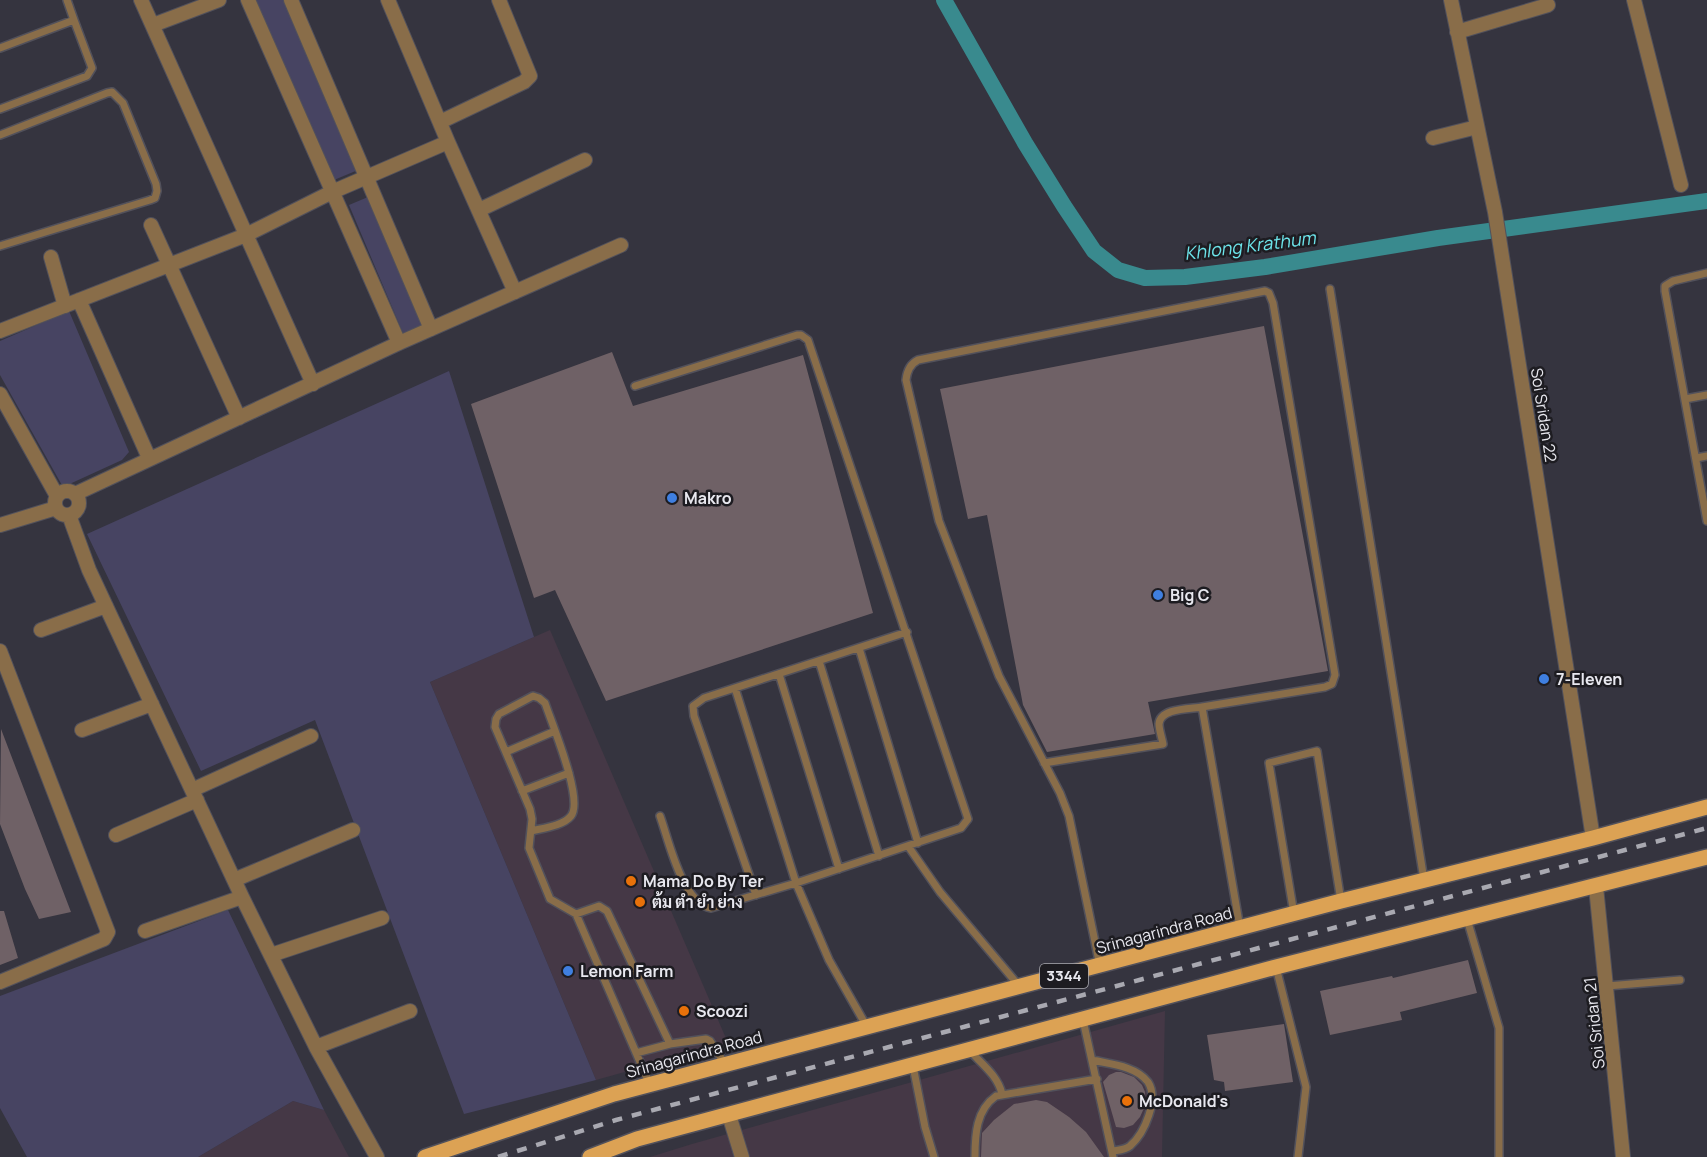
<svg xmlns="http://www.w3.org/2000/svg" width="1707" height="1157" viewBox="0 0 1707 1157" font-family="Manrope,Sarabun,sans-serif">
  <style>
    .commercial { fill: #453846 }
    .green { fill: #474462 }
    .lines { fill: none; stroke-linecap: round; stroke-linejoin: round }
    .canal { stroke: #398a8e; stroke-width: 16 }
    .building { fill: #6f6166 }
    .service-casing { stroke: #52515b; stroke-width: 10 }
    .minor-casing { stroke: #52515b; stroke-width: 16 }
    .primary-casing { stroke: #52515b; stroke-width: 18 }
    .service { stroke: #896d49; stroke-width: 7 }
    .minor { stroke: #896d49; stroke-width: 14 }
    .primary { stroke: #dca254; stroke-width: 15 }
    .rail { stroke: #a9a9b1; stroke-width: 4.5; stroke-dasharray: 10 10; stroke-linecap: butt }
    .shop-dot { fill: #3f7fe0; stroke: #1d1c21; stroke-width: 2 }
    .food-dot { fill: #e8710a; stroke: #1d1c21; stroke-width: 2 }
    .labels { text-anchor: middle; stroke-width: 5; stroke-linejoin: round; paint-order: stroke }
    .shield { fill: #1d1c21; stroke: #ababb1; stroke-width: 1.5 }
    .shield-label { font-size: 15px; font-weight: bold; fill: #e8e8ef }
    .street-label { font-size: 16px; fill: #e8e8ef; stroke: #1d1c21 }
    .poi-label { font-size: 16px; font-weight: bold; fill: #e8e8ef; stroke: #1d1c21; text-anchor: start }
    .water-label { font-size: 18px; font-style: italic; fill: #6de5eb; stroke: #1d1c21 }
  </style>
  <rect width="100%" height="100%" fill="#35343f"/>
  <path class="commercial" d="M550,630L728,1043L596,1080L430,682Z
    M1165,1011L1162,1157H650L692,1144Z
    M293,1101L324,1110L349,1157H198Z"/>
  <path class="green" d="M254,0H283L358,170L334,180Z
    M368,197L422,326L403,333L349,205Z
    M69,311L129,452L122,460L63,487L0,375V341Z
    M449,371L534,637L430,682L596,1080L464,1114L315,720L201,771L87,534Z
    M228,910L324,1110L293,1101L198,1157H27L0,1108V996Z"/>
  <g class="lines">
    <path class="canal" d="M944,0L1025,143L1064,206L1094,251L1118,270L1145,278L1185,277L1265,267L1438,238L1707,201"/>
  </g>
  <path class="building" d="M1264,326L1328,671L1148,702L1155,734L1047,752L1023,705L987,515L968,519L940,389Z
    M612,352L633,406L803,355L873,613L606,701L555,590L534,598L471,404Z
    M1,729L71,912L39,919L25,889L0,824Z
    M0,911H4L18,958L0,965Z
    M1468,960L1477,993L1400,1012L1402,1020L1330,1035L1320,991L1392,976L1393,978Z
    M1284,1024L1293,1082L1225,1091L1224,1082L1214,1080L1207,1035Z
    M1116,1072H1121L1134,1077L1142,1085L1145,1092L1144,1108L1140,1117L1133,1125L1124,1128L1116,1127L1103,1082L1109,1075Z
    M1036,1100L1047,1102L1069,1117L1086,1132L1104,1157H981L982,1133L994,1120L1014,1104Z"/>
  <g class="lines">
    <g class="service-casing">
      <path id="service" d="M67,0L74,20
        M0,48L74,20L92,68L87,76L0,109
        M0,135L107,93L112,92L123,103L156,184L157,191L155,198L150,200L0,246
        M1707,273L1673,281L1665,286V291L1707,521
        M1330,289L1424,880
        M635,386L797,335H801L808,340L968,819L961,828L796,883L711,908C682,903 669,841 660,816
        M1685,399L1707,395
        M1696,458L1707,456
        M859,648L918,843
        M819,661L879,856
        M779,674L839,869
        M735,688L796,883L829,960L867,1027
        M506,752L555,731
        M1044,763L1163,744C1162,738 1159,730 1159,724C1160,708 1190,709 1202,707
        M522,791L569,773
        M531,831C543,828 563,826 571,816C584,800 552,724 545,703L539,698L533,696L499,714L496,719L495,727L530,809L532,819L529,848L550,899L576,914L650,1085
        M908,846L940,892L1020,987
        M756,895L694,716L693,706L704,698L907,632
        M576,914L599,906L607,911L670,1044L706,1039L710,1041L725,1064
        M1294,914L1269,763L1317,751L1341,901
        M1467,919L1499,1028V1157
        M1100,966L1069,816L1060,793L999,676L939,521L906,380C907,371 910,364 918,360L1265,291L1269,293L1273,303L1335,675L1332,684L1325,687L1202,707L1240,928
        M1276,967L1306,1087L1298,1157
        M1607,986L1680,980
        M1083,1020L1113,1157
        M970,1051C982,1064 998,1076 1002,1094
        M636,1053L670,1044
        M1092,1060C1110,1064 1136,1066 1148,1082C1159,1099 1145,1133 1130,1146C1125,1150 1119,1150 1113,1151
        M913,1066L925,1127L934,1157
        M975,1157C975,1135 976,1110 996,1096L1097,1079"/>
    </g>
    <g class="minor-casing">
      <path id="minor" d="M141,0L313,384
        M248,0L399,343
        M291,0L431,329
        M388,0L448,142L515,292
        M1451,0L1495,212L1593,838
        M1634,0L1681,185
        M153,25L219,0
        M1457,32L1548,5
        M440,122L524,82L530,76L499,0
        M1433,138L1477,127
        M479,210L585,160
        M151,225L239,418
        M51,257L65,306
        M79,300L149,458
        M0,331L246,235L332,192L448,142
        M0,394L57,496
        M55 503a12 12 0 1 1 24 0a12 12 0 1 1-24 0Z
        M75,494L399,343L621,245
        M69,515L89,570L242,897L316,1047L377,1157
        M0,525L56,508
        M41,630L106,606
        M0,651L108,932L104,939L99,941L0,982
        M82,730L152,704
        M192,790L311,736
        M116,835L197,800
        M234,880L353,830
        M1596,887L1623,1157
        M145,931L242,897
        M271,955L382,918
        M316,1047L410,1011
        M729,1115L742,1157"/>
    </g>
    <g class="primary-casing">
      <path id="primary" d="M425,1157L614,1094L1341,901L1593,838L1707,807
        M590,1157L637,1139L1276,967L1707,857"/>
    </g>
    <use href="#service" class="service"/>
    <use href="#minor" class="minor"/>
    <use href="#primary" class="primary"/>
    <path class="rail" d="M498,1157L616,1120L1707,828"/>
  </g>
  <g class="shop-dot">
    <circle cx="672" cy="498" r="6"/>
    <circle cx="1158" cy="595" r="6"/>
    <circle cx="1544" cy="679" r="6"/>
    <circle cx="568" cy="971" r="6"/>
  </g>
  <g class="food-dot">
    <circle cx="631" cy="881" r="6"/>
    <circle cx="640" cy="902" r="6"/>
    <circle cx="684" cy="1011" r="6"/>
    <circle cx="1127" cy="1101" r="6"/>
  </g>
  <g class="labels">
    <rect class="shield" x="1040" y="964" width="48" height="24" rx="4.5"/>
    <g class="shield-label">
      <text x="1064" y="981">3344</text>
    </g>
    <g class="street-label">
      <text transform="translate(1544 415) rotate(81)" y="6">Soi Sridan 22</text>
      <text transform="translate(1164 930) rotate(-15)" y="6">Srinagarindra Road</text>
      <text transform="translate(1594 1023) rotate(-96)" y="6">Soi Sridan 21</text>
      <text transform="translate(694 1054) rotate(-15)" y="6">Srinagarindra Road</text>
    </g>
    <g class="poi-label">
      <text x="684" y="504">Makro</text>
      <text x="1170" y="601">Big C</text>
      <text x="1556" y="685">7-Eleven</text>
      <text x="643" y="887">Mama Do By Ter</text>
      <text x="652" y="908">ต้ม ตำ ยำ ย่าง</text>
      <text x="580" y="977">Lemon Farm</text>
      <text x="696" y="1017">Scoozi</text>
      <text x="1139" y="1107">McDonald's</text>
    </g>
    <g class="water-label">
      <text transform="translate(1250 246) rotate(-7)" y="6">Khlong Krathum</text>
    </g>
  </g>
</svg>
